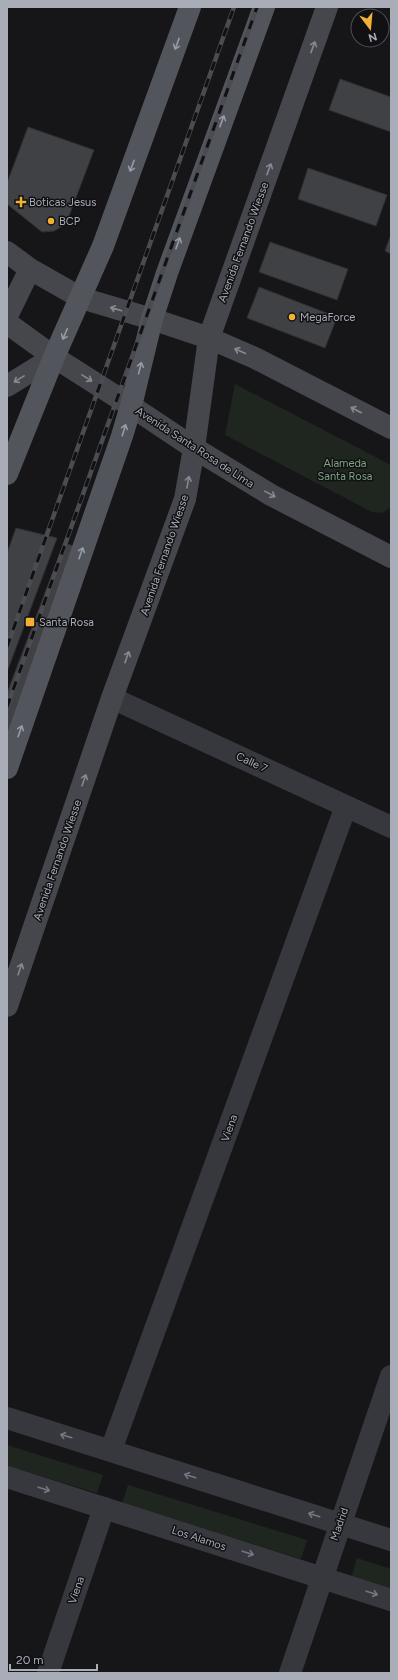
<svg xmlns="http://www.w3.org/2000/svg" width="398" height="1680" viewBox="0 0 398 1680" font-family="Figtree,sans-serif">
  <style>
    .green { fill: #1e261f }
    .building { fill: #404145; stroke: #303034 }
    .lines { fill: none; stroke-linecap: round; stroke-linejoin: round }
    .minor { stroke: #37383d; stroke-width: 22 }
    .tertiary { stroke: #37383d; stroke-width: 22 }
    .secondary { stroke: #45474d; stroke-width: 22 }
    .primary { stroke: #53555c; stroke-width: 22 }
    .rail-casing { stroke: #4a4c52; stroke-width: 4.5 }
    .rail { stroke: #111113; stroke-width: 3; stroke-dasharray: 9; stroke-linecap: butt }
    .oneway { stroke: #979ba6 }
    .oneway2 { stroke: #858993 }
    .oneway3 { stroke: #757881 }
    .poi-dot { fill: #f2b134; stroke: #111113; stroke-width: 1.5 }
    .labels { text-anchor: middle; stroke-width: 3; stroke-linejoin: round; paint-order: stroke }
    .poi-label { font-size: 11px; fill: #a8adb8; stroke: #111113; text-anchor: start }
    .street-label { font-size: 11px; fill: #a8adb8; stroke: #111113 }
    .park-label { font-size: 11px; fill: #7fa381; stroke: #111113 }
  </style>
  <rect width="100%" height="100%" fill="#161618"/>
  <path class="green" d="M235,384L391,465V507L382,513L372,512L225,435Z
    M7,1445L103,1475L97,1493L7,1466Z
    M128,1485L307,1540L301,1559L122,1503Z
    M357,1558L391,1569V1591L351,1578Z"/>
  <path class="building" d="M340,79L391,97V132L329,110Z
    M28,127L94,150L66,224L54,231L42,232L7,204V183Z
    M308,168L387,195L376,226L298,199Z
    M391,234V254L385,251Z
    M270,242L348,269L337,300L259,272Z
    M259,287L337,317L325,348L247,318Z
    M16,528L57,538L7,672V553Z
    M64,543L93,552L7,779V693Z"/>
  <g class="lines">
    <path class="minor" d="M112,698L391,827
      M111,1450L346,806
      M48,1673L104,1508
      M290,1673L391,1376"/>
    <path class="tertiary" d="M7,1418L391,1540
      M7,1477L391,1600"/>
    <path class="secondary" d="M7,252L30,269L81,298L152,319L209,338L255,358L391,428
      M7,316L30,269
      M7,323L54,357L131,406L194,448L271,495L391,557
      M7,386L54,357
      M7,1006L112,698L185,499L194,448L209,338L327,7"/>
    <path class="primary" d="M7,474L54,357L103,246L190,7
      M7,768L122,436L131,406L152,319L167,273L264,7"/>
    <g class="rail-casing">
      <path id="rail" d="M7,647L234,7
        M7,707L257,7"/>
    </g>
    <use href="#rail" class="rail"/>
  </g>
  <defs><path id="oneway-shaft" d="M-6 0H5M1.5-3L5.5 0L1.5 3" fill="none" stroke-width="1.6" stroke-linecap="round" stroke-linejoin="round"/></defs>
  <g class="oneway">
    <use href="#oneway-shaft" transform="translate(177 44) rotate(110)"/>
    <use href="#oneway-shaft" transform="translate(222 121) rotate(-70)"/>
    <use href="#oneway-shaft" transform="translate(132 166) rotate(110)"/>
    <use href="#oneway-shaft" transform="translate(178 243) rotate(-70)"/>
    <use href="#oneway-shaft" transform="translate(65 334) rotate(114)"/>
    <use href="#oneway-shaft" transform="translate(140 368) rotate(-76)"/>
    <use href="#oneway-shaft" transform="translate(124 430) rotate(-73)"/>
    <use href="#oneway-shaft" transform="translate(81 553) rotate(-71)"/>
    <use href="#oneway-shaft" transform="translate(20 731) rotate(-71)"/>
  </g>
  <g class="oneway2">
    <use href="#oneway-shaft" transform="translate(313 47) rotate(-70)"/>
    <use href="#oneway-shaft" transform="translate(269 169) rotate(-70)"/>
    <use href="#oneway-shaft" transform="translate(116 309) rotate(-164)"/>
    <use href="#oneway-shaft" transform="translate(240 351) rotate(-156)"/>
    <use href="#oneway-shaft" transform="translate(87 378) rotate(32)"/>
    <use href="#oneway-shaft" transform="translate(19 379) rotate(148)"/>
    <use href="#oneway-shaft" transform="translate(356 410) rotate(-153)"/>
    <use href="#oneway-shaft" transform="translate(188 482) rotate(-80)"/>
    <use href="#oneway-shaft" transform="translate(270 494) rotate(29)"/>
    <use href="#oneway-shaft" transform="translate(127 657) rotate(-70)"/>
    <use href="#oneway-shaft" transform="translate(84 780) rotate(-71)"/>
    <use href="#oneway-shaft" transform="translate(20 969) rotate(-71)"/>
  </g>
  <g class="oneway3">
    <use href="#oneway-shaft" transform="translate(66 1436) rotate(-163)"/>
    <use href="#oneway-shaft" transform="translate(190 1476) rotate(-162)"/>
    <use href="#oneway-shaft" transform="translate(44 1489) rotate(18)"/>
    <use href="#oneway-shaft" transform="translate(314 1515) rotate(-162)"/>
    <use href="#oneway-shaft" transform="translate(248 1553) rotate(18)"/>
    <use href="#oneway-shaft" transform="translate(372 1593) rotate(18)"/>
  </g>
  <g class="poi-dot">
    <path d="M19 196h4v4h4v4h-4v4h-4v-4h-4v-4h4z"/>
    <circle cx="51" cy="221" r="4"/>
    <circle cx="292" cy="317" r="4"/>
    <rect x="25" y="617" width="10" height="10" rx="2"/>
  </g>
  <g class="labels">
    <g class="poi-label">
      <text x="29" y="206">Boticas Jesus</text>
      <text x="59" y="225">BCP</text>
      <text x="300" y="321">MegaForce</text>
      <text x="39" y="626">Santa Rosa</text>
    </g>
    <g class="street-label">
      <text transform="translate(243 242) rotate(-70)" y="4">Avenida Fernando Wiesse</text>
      <text transform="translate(195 447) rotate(33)" y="4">Avenida Santa Rosa de Lima</text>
      <text transform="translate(164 555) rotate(-71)" y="4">Avenida Fernando Wiesse</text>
      <text transform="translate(252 762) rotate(25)" y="4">Calle 7</text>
      <text transform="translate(57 860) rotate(-71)" y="4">Avenida Fernando Wiesse</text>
      <text transform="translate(229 1128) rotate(-70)" y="4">Viena</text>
      <text transform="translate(339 1524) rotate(-71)" y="4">Madrid</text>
      <text transform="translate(199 1538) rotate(18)" y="4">Los Alamos</text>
      <text transform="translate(76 1590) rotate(-71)" y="4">Viena</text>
    </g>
    <g class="park-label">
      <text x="345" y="467">Alameda<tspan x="345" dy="13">Santa Rosa</tspan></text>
    </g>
  </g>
  <rect width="398" height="1680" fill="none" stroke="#a8adb8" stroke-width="16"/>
  <g transform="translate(370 28) rotate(164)"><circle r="19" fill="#111113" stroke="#4d4f55"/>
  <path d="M0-3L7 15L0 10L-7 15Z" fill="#f2b134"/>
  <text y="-6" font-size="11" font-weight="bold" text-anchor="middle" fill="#a8adb8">N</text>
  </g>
  <path d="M10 1664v6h87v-6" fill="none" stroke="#a8adb8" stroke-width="2"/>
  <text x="16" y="1664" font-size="12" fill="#a8adb8" stroke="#111113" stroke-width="3" paint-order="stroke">20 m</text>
</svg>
